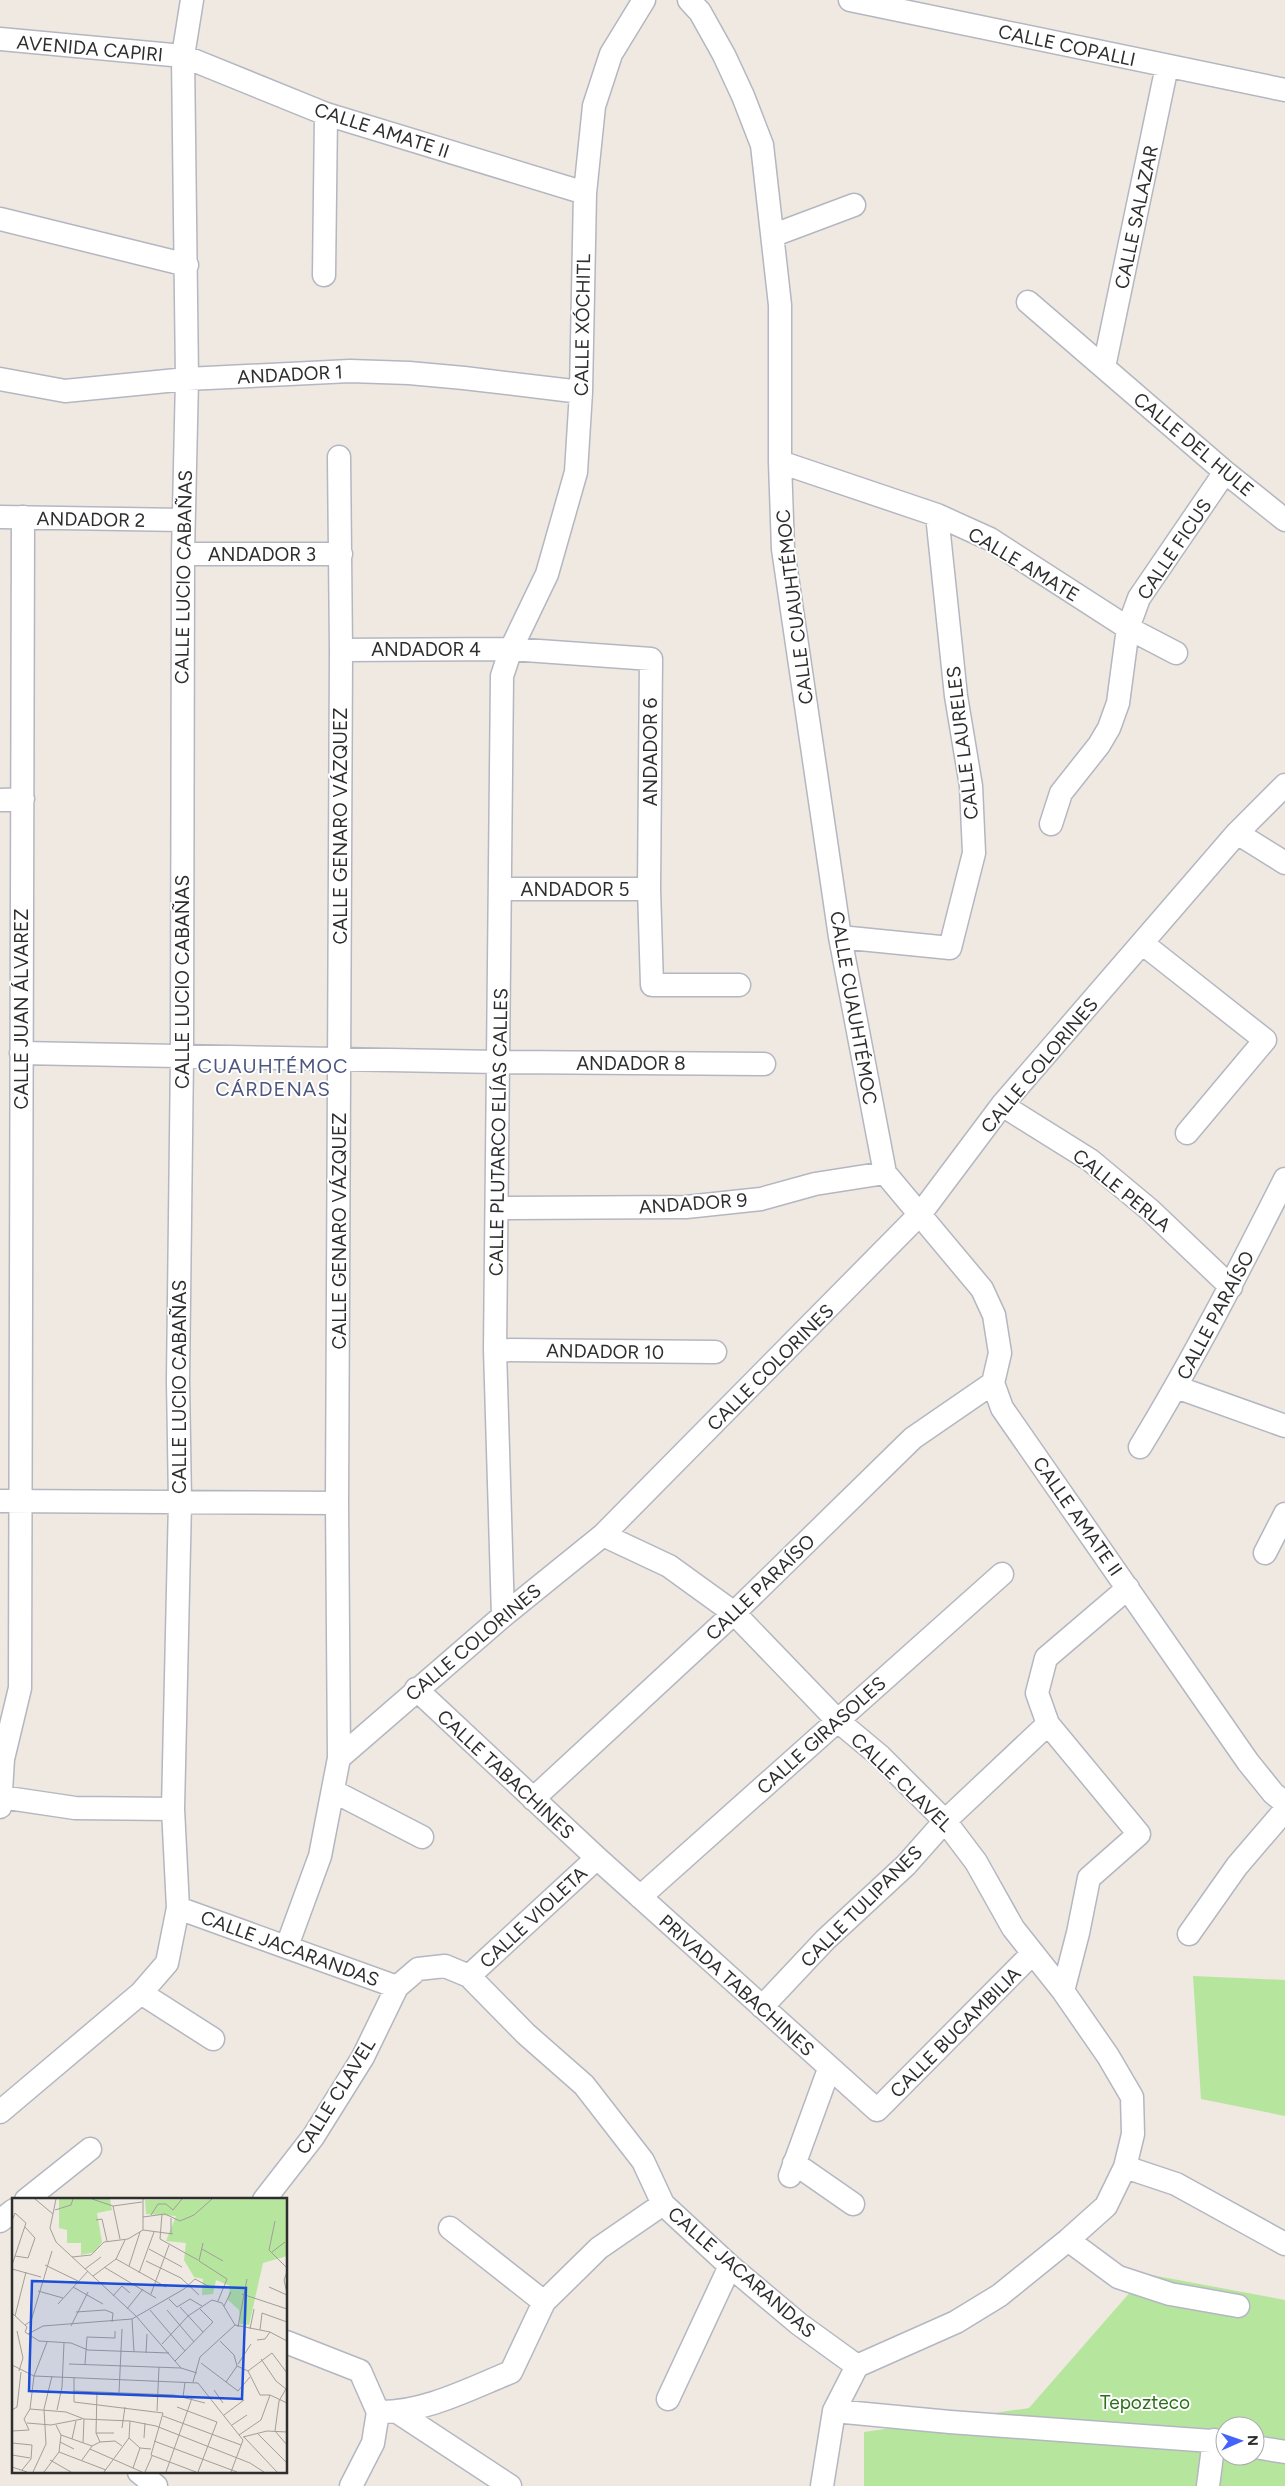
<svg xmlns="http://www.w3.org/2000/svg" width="1285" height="2486" viewBox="0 0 1285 2486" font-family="Figtree,sans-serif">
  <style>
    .green { fill: #b6e59e; fill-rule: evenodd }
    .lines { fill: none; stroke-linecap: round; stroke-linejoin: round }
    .street-casing { stroke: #b4b7c1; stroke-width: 25 }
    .street { stroke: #fff; stroke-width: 22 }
    .labels { text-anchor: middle; stroke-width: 4; stroke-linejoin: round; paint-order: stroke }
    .street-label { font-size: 19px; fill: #2e2e2e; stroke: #fff }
    .park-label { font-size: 19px; fill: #2c6e1b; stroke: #fff }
    .neighbourhood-label { font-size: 20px; letter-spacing: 1px; fill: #4d5680; stroke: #fff }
    .inset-road { fill: none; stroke: #a29e99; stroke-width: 1 }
    .view { fill: #1d4ed8; fill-opacity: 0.15; stroke: #1d4ed8; stroke-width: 2.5 }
    .inset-edge { fill: none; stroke: #2e2e2e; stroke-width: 2.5 }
  </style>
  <rect width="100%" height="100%" fill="#efe9e1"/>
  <path class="green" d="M1193,1976L1285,1980V2116L1201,2099Z
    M1146,2274L1285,2300V2486H864V2432L1029,2408ZM1225,2426H1255V2456H1225Z"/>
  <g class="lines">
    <g class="street-casing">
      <path id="street" d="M689,0L700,12L724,55L743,96L762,145L780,305V462L783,549L840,937L885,1173L982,1289L994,1315L1000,1353L993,1383L1002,1408L1248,1762L1273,1793L1285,1803
        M850,0L1285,90
        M0,39L183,56L326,114L585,193
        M0,219L187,265
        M774,235L854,205
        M324,275L326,114
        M1028,302L1225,472L1285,520
        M1104,367L1167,66
        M0,379L65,391L187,379L350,371L409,373L464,378L581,392
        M780,462L937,515L990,539L1128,628L1176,653
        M0,517L183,520
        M183,554H341
        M341,650L511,649L651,659L649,889L652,985H739
        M0,800L23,799
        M1051,824L1061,793L1099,745L1109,728L1118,703L1128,628L1139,598L1225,472
        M1237,833L1285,863
        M501,889H649
        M840,937L950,948L974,853L971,786L956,696L937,515
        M1142,943L1265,1040L1187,1133
        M21,1053L498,1062L764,1064
        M1002,1105L1090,1160L1150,1210L1231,1287
        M498,1208L686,1207L761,1199L815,1184L885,1173
        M495,1350L715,1352
        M1176,1387L1285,1426
        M1140,1447C1193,1360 1239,1270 1285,1179
        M0,1501L337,1503
        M603,1535L669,1566L734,1613L838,1721L880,1756L945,1821L976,1862L1013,1928L1063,1991L1108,2056L1132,2097L1133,2134L1125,2167L1106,2206L1068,2240L1000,2295L956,2322L857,2366
        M1265,1553L1285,1514
        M503,1616L495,1350L502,676L511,649L547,574L576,472L581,392L585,193L594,106L611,54L644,0
        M416,1689L597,1858L877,2110L1032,1954
        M339,1758L503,1616L603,1535L921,1213L1002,1105L1237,833L1285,785
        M333,1791L422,1837
        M1,1797L75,1808L173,1809
        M533,1799L734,1613L913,1438L993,1383
        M0,1807L3,1759L20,1688L23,517
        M640,1897L1002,1574
        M178,1908L397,1987
        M1189,1934L1237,1866L1285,1810
        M287,1946L320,1856L339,1758L337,1503L341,650L339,457
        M469,1976L597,1858
        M1063,1991L1078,1933L1089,1878L1139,1834L1048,1724L1037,1693L1046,1658L1128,1588
        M141,1993L213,2039
        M762,2007L825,1940L906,1865L945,1821L1048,1724
        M0,2112L141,1993L167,1963L178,1908L173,1809L180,1502L178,1381L182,1056L183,554L187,379L183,56L192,0
        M794,2163L853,2204
        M1125,2167L1176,2184L1285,2244
        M790,2176L829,2069
        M26,2200L90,2149
        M264,2200L313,2137L363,2057L397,1987L418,1969L445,1966L469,1976L526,2034L584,2085L643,2161L663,2204L730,2266L799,2324L857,2366
        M0,2221L14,2210
        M450,2228L544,2302
        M1068,2240L1118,2277L1170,2294L1238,2306
        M286,2342L360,2371L378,2412
        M668,2399L730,2266
        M834,2411L950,2422L1225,2442
        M378,2412C424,2413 469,2389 511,2372L544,2302L599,2248L663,2204
        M399,2413L510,2486
        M1255,2447L1285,2452
        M139,2472L156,2486
        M351,2486L373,2443L378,2412
        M822,2486L834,2411L857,2366
        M1208,2486L1214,2440"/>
    </g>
    <use href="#street" class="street"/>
  </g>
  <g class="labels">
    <g class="street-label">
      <text transform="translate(1067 45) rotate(12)" y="7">CALLE COPALLI</text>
      <text transform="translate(90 48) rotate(5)" y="7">AVENIDA CAPIRI</text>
      <text transform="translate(382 130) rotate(18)" y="7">CALLE AMATE II</text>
      <text transform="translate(1136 217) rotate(-78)" y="7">CALLE SALAZAR</text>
      <text transform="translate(582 325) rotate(-89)" y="7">CALLE XÓCHITL</text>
      <text transform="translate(290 374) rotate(-3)" y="7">ANDADOR 1</text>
      <text transform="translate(1194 444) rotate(40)" y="7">CALLE DEL HULE</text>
      <text transform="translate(91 519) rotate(1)" y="7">ANDADOR 2</text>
      <text transform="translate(1174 549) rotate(-56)" y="7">CALLE FICUS</text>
      <text x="262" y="561">ANDADOR 3</text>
      <text transform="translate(1024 564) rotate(31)" y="7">CALLE AMATE</text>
      <text transform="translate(183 577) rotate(-89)" y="7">CALLE LUCIO CABAÑAS</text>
      <text transform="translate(794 607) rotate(-97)" y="7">CALLE CUAUHTÉMOC</text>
      <text x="426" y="656">ANDADOR 4</text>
      <text transform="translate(962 743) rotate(-97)" y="7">CALLE LAURELES</text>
      <text transform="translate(650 752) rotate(-90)" y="7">ANDADOR 6</text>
      <text transform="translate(340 826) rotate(-90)" y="7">CALLE GENARO VÁZQUEZ</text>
      <text x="575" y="896">ANDADOR 5</text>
      <text transform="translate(182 982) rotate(-90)" y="7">CALLE LUCIO CABAÑAS</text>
      <text transform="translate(854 1008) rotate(80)" y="7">CALLE CUAUHTÉMOC</text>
      <text transform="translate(21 1009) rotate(-90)" y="7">CALLE JUAN ÁLVAREZ</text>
      <text x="631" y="1070">ANDADOR 8</text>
      <text transform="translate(1039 1065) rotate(-50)" y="7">CALLE COLORINES</text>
      <text transform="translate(498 1132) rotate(-89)" y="7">CALLE PLUTARCO ELÍAS CALLES</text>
      <text transform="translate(1122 1190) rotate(39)" y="7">CALLE PERLA</text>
      <text transform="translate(693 1203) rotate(-4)" y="7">ANDADOR 9</text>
      <text transform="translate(339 1231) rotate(-90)" y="7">CALLE GENARO VÁZQUEZ</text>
      <text transform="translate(1215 1315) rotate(-62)" y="7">CALLE PARAÍSO</text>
      <text transform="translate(605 1351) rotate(1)" y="7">ANDADOR 10</text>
      <text transform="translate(770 1367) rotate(-45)" y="7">CALLE COLORINES</text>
      <text transform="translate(179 1387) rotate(-90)" y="7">CALLE LUCIO CABAÑAS</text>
      <text transform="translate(1078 1516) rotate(55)" y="7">CALLE AMATE II</text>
      <text transform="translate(760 1587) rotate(-44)" y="7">CALLE PARAÍSO</text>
      <text transform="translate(473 1642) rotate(-40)" y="7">CALLE COLORINES</text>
      <text transform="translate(821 1735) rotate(-42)" y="7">CALLE GIRASOLES</text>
      <text transform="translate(506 1774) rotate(43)" y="7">CALLE TABACHINES</text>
      <text transform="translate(902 1782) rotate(44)" y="7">CALLE CLAVEL</text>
      <text transform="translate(861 1906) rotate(-45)" y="7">CALLE TULIPANES</text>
      <text transform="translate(533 1917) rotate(-43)" y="7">CALLE VIOLETA</text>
      <text transform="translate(290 1948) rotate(20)" y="7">CALLE JACARANDAS</text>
      <text transform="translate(737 1985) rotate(42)" y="7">PRIVADA TABACHINES</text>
      <text transform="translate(955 2032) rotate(-45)" y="7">CALLE BUGAMBILIA</text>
      <text transform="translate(335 2096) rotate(-58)" y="7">CALLE CLAVEL</text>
      <text transform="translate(742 2272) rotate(41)" y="7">CALLE JACARANDAS</text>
    </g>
    <g class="park-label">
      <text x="1145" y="2409">Tepozteco</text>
    </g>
    <g class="neighbourhood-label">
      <text x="273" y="1073">CUAUHTÉMOC<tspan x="273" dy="23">CÁRDENAS</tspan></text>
    </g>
  </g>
  <g transform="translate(12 2198)">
    <rect width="275" height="275" fill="#efe9e1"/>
    <path d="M47,1H98L100,12L85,15L90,44L83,54L69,57V45H55V32L47,30ZM275,1V58L251,65L237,127L228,126L227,112L216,102L218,88L204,82L201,96L190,97L191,81L182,79L172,62L174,45L154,43L164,18L134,16L133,2Z" fill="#b6e59e"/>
    <path class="inset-road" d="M23,1L41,16M44,1L38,30L44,44L124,118L169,170M80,1L101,8L130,4M131,1V32M101,8L108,41M43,12L59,7L61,1M150,16L148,41L186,62M139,17L146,6H154L161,12L170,1M131,19L153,16L168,23L182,17L200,1M84,22L90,21L95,43M0,23L3,15L14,25L0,67M263,23L257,52L275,70M131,32L161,36M159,36V20M191,45L187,63L215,81L206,103M137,51L170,69M190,51L211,63M260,54L273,44M3,58L16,60L23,40L13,29M60,59L79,57L92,44L116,41L131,32M104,61L154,89M134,63L169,80L187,97M33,67L66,83M117,68L128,34M92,69L144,100M0,71L29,79M73,71L89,59M275,74L272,82L275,95M127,75L142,34M81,78L104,61L113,42M61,89L91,106M257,89L275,97M26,93L51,100M139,96L157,47M230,96L275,111M101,98L110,88L118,95M157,101L165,109L178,101L190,108M46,106L76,73M212,108L219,94M168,109L191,134M115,111L131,91M138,112L173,153M155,112L182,144M64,114L93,112L101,115L100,124M0,115L15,129L13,134M3,118L14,74M120,121L122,154M13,127L19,123L40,53M223,127L258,134L275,143M59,128L76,94M226,129L235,81M238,131L242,111M248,132L250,115L275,124M5,133L11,160L7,173M13,134L27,143L59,145L76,152L157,155M16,136L31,128L120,121L172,91L183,81L198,89M245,142L253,141L258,134M208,143L222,157L225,168M150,146L176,118L200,102L210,105L223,127M134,155L135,136M249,161L264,183L274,191M163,163L201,124L188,111M189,165L226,193L238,179M57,166L169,170L185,175M73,166L75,139L103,140V133M226,166L239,146M0,167L22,178L186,185L231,242L219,274M225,168L236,173L248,197H258L275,205M236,173L260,155L275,175M181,184L188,159L223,127M214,184L225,168M275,189L267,203L263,233L275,247M202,192L211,205M61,193L162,197L193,205M85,194L84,235L88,244M107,195L110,131M171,199L173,184M62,204L151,215L139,257L184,274M62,204V179M165,209L205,224L186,274M18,211L54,214L72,221L118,223L144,228L238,265L252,274M0,212L5,209L9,174M45,212L50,189L52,145M145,213L147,169M212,217L232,202M151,218L229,247M15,225L39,227L70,221M44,227L49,237L80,248M220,227L235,217M110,230L113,209M0,233L17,232L12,221L18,211L22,178L35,144M84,235H102M246,236L275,265M227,237L249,222L258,197M231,239L255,233L275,234M232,239L265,274M117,240L128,250L139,251M132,240L133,225M60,241L64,223M142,243L225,274M48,244L62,251M0,245L20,247L19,261L10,272M71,245L72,221M78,251L130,274M47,254L94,272M0,257L18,260M38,262L59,274M70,262L80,248L88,244L103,243L110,248M0,269L15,274M121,270L128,250M21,274L34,246L32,211L40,178M32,274L47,254L49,237M92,274L117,240L118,223M133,274L140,258M154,274L180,200"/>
    <path class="view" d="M20,83L234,90L230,201L17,193Z"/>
    <rect width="275" height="275" class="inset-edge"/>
  </g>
  <g transform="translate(1240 2441) rotate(88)"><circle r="24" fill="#ffffff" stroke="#ababab"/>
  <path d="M0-4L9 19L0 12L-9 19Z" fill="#4264fb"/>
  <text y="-8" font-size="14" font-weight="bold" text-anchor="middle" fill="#2e2e2e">N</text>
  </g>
</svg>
